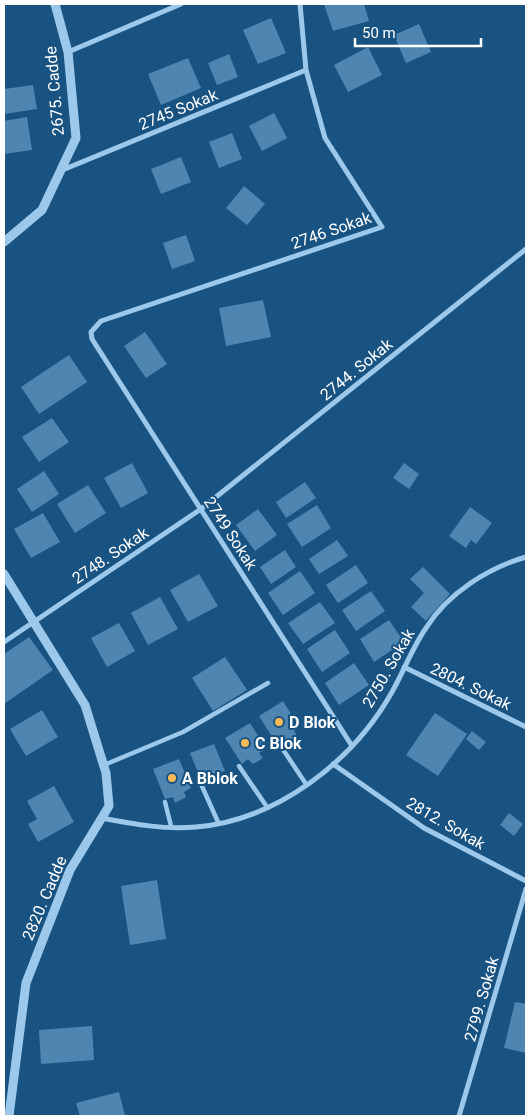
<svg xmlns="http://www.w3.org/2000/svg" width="530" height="1120" viewBox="0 0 530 1120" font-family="Roboto,sans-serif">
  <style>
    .building { fill: #4e86b1 }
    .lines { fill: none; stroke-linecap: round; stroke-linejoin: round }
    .pedestrian { stroke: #9cc9eb; stroke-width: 4.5 }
    .minor { stroke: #9cc9eb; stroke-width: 5 }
    .tertiary { stroke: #9cc9eb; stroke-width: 9 }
    .poi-dot { fill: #feba57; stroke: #195382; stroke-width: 2 }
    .labels { text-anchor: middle; stroke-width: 4; stroke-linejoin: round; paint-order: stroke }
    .street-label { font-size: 16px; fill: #fff; stroke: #195382 }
    .poi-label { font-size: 16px; font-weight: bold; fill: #fff; stroke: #195382; text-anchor: start }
  </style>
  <rect width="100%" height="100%" fill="#195382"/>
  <path class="building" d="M324,4H364L369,21L333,31Z
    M271,18L286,53L258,64L243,30Z
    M419,24L431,52L406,63L394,35Z
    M368,47L382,75L348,92L334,65Z
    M229,54L238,77L217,85L208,63Z
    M188,58L201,88L161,105L148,74Z
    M33,85L37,109L4,114V89Z
    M274,113L287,138L262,151L249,126Z
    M27,117L32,150L4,154V121Z
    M232,133L242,159L219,168L209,142Z
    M181,157L191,182L161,194L151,169Z
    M244,186L265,204L247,225L226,208Z
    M186,235L195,261L172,269L163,243Z
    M263,300L271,337L226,346L219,308Z
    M145,332L167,364L146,378L124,346Z
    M69,355L87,382L39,414L21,387Z
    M52,418L69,442L39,462L22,437Z
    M132,463L148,493L121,508L104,478Z
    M404,463L419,474L409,489L393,478Z
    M44,471L59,494L32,512L17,489Z
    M305,482L316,498L286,518L276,502Z
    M88,485L106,513L75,533L57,504Z
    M317,505L331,528L302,547L287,524Z
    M470,507L492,523L476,544L471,540L466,548L449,536Z
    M258,509L277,535L255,551L236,525Z
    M43,513L60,542L31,558L14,529Z
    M337,540L348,556L319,574L309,559Z
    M285,550L296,567L271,584L260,567Z
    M356,565L368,583L338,603L326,585Z
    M423,567L450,594L426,621L411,607L424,593L410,579Z
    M300,571L315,593L283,615L268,593Z
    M199,574L218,606L188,622L170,590Z
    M371,591L385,611L356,631L342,610Z
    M160,597L178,629L148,645L131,613Z
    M320,602L335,623L303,644L288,623Z
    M389,620L404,642L374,662L360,639Z
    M119,623L135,651L107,667L91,638Z
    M335,630L350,653L322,672L307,649Z
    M29,637L53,670L4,704V654Z
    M225,657L247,690L213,711L192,678Z
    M354,663L369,685L339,705L325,683Z
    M283,701L299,727L294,731L297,736L286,743L282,738L276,743L259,716Z
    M42,710L58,737L26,756L10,729Z
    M435,713L467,734L438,776L406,755Z
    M250,723L266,748L259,753L263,758L253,764L248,759L242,764L225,738Z
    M472,731L486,742L479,750L466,739Z
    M214,744L225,771L220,773L222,779L211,784L209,779L202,782L190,753Z
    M179,759L191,788L184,792L186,797L175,803L173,797L165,799L153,769Z
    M54,786L74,822L38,842L28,824L37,819L27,801Z
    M509,813L523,824L514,836L500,825Z
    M157,880L166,939L130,945L121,886Z
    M515,1002L526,1004V1053L504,1048Z
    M92,1026L94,1060L41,1064L39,1030Z
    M119,1092L125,1116H80L76,1103Z"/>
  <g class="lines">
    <path class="pedestrian" d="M280,745L306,784
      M104,765L183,732L268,683
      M239,766L267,807
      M201,784L218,822
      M165,802L171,826"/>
    <path class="minor" d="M300,4L306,70L325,138L382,227L101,321L91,332L92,339L352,746
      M68,52L181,4
      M60,171L306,70
      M4,642L201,509L526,249
      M404,667L526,727
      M333,764L424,828L526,881
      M102,818C133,824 165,830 196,827C278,820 353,761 392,692C404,671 412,648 426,628C448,593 488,568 526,557
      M459,1116L526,889"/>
    <path class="tertiary" d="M4,242L42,210L76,138L68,52L55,4
      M4,574L85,705L106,773L109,806L70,870L26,983L9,1116"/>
  </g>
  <g class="poi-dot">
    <circle cx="279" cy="722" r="5"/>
    <circle cx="245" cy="743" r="5"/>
    <circle cx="172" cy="778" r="5"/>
  </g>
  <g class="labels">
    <g class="street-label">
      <text transform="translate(54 91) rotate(-95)" y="6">2675. Cadde</text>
      <text transform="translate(178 109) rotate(-22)" y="6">2745 Sokak</text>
      <text transform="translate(331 230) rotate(-19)" y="6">2746 Sokak</text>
      <text transform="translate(356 369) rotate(-39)" y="6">2744. Sokak</text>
      <text transform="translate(231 533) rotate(57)" y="6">2749 Sokak</text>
      <text transform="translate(110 555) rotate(-34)" y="6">2748. Sokak</text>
      <text transform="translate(388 668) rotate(-60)" y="6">2750. Sokak</text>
      <text transform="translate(471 686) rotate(26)" y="6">2804. Sokak</text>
      <text transform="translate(446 823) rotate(30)" y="6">2812. Sokak</text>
      <text transform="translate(44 898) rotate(-67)" y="6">2820. Cadde</text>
      <text transform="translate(481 999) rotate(-74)" y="6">2799. Sokak</text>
    </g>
    <g class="poi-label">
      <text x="289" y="728">D Blok</text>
      <text x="255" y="749">C Blok</text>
      <text x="182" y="784">A Bblok</text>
    </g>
  </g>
  <rect width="530" height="1120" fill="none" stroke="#ffffff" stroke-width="10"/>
  <path d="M355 38v8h126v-8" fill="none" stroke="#ffffff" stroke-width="2.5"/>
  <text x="362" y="38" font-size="15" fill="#ffffff" stroke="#195382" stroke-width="4" paint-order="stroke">50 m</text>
</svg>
